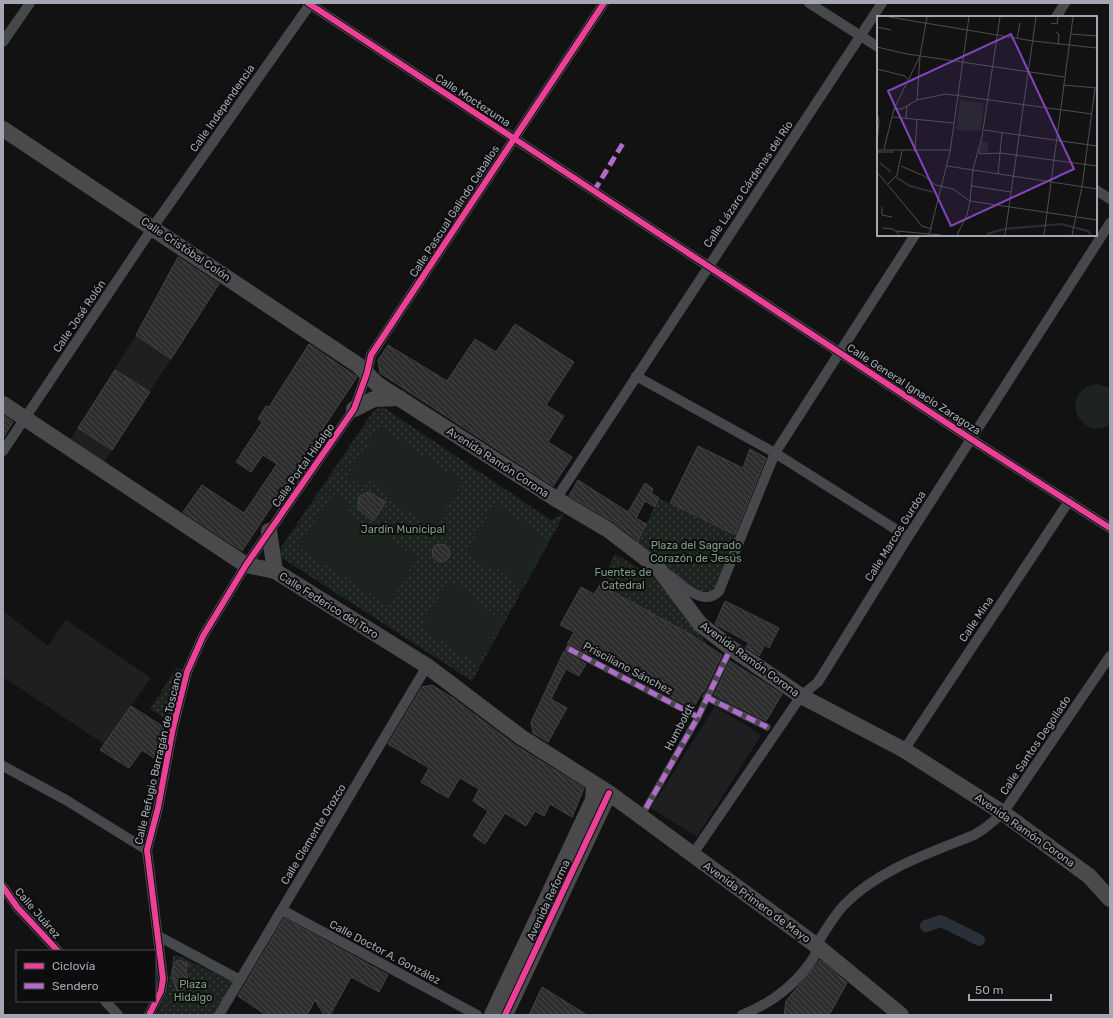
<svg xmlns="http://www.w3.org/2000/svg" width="1113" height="1018" viewBox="0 0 1113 1018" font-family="Rubik,sans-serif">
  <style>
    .built { fill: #1f1f21 }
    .park { fill: url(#park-dots) }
    .garden { fill: #1d231e }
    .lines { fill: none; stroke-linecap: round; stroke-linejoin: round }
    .canal { stroke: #2a3037; stroke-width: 12 }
    .building { fill: url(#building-back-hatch); stroke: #424246 }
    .pedestrian { stroke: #47484b; stroke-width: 7 }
    .minor { stroke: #47484b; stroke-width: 10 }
    .primary { stroke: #4a4a4d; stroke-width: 16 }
    .quiet { stroke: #b06ccc; stroke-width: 5; stroke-dasharray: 10 5; stroke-linecap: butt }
    .cycleway-casing { stroke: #0d0d0e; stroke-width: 8 }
    .cycleway { stroke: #ea4096; stroke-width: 6 }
    .labels { text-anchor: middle; stroke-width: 4; stroke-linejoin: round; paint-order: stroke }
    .street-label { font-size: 11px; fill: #a4a7b3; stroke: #0d0d0e }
    .park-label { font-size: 11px; fill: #7d9d83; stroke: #0d0d0e }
    .inset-river { fill: none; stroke: #2a3037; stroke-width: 2 }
    .inset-road { fill: none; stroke: #4c4e53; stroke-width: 1 }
    .view { fill: #8345bd; fill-opacity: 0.15; stroke: #8345bd; stroke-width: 2 }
    .inset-edge { fill: none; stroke: #a4a7b3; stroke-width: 2 }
  </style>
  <defs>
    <pattern id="park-dots" width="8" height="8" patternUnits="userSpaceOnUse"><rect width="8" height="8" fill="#1d231e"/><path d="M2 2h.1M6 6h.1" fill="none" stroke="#3b403c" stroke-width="1.8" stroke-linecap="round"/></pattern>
    <pattern id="building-back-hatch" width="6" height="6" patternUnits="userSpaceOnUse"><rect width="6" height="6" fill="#2d2d2e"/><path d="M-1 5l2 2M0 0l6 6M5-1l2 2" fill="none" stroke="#48494a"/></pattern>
  </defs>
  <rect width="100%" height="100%" fill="#121213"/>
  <path class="built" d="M136,335L171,359L104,462L70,440Z
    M3,611L48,646L66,620L151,678L104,744L3,677Z
    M715,706L761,735L697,837L651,808Z"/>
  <path class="park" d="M383,407L551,520L565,513L472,681L282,558L280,549L374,410Z
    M659,498L737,537L718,584C712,592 707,593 698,590L635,546Z
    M615,554L655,578L707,644L600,585Z
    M177,667L183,671L169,721L150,709Z
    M177,955L234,982L215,1015H156C166,995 171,978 173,956Z"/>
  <path class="garden" d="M1097,384L1110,388V424C1082,445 1055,391 1097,384Z
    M380,427L463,482L434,529L392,500L384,487L370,482L359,485L346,477Z
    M334,494L347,504L349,514L358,525L373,528L417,558L388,605L298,547Z
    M495,504L548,540L519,592L515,580L510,574L504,570H492L466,552Z
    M449,580L474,597L479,607L484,612L497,615L507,613L478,665L420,627Z"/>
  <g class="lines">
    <path class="canal" d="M926,926L941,921L979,940"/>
  </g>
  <path class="building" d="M178,257L219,284L171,359L136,335Z
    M515,324L574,362L546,405L564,416L548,442L572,457L553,486L380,373L378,360L388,345L447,381L475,339L496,352Z
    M309,344L357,377L242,551L183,512L202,485L244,513L277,464L263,455L251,472L236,462L262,422L258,419L266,406L269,407Z
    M115,370L150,392L112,450L78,428Z
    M3,415L13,422L3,438Z
    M698,446L743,468L750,449L766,458L735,535L670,503Z
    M578,480L628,512L645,483L653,489L651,493L659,498L655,507L645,501L636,518L646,524L638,541L612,521L569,496Z
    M369,492L386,502L373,521L358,508L359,497L363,494Z
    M432 553a9 9 0 1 1 18 0a9 9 0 1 1-18 0Z
    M600,585L688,633L722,655L704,692H702L693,709L591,654V655L571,645L567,644L574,632L560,625L581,587L594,594Z
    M725,601L779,628L769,648L765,645L759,656L746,647L749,643L715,624Z
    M564,651L586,664L579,676L566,669L551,699L567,708L548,742L533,733L531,722Z
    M730,661L782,694L766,721L714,695Z
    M432,685L453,698L515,745L584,788L572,817L550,804L544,816L535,811L526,826L505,813L485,844L473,836L488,811L473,801L479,789L460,778L448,798L421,782L429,768L388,744L422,687Z
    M131,706L164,727L157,760L142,750L129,768L100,750Z
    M284,918L388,975L379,992L351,977L330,1015H324L315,1000L307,1015H266L238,996Z
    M179,960L188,964L186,970L190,987L177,991L172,976L174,962Z
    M820,960L847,983L829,1015H784L786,1001Z
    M542,987L587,1015H529Z"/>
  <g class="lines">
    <path class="pedestrian" d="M569,649L698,717
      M706,697L767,727
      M646,808L698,717L728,654"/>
    <path class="minor" d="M308,3L971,439L1110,528
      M809,3L878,47
      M1056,17L1065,3
      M3,42L30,3
      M1096,190L1110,199
      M636,376L775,453L908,537
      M3,451L153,227L311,3
      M556,499L882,3
      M669,575C683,585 703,608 719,591L775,453L915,235
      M904,750L1069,501
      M3,766L66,800L147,850
      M693,854L801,696L818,682L908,537L1110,223
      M3,887L17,907L58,951
      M282,910L477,1015
      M158,936L240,980
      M105,1001L118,1015
      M149,1015L161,991L163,979L147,850L158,808L173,728L187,672L203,636L246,565L354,409L367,373L371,355L604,3
      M219,1015L427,666
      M742,1015C772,1003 796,985 814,957C816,954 815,949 817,945C821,936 839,909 846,903C880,869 930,853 974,835L985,828L1003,813L1110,656"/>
    <path class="primary" d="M3,129L358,365L377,384L556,499L607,529L658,568L700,624L731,648L801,696L904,750L1003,813L1089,876L1110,899
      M3,404L246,565L275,571L427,666L521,737L609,793L817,946L901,1015
      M354,409L374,399L400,398
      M269,531L275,571
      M492,1015L593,800L594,784
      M505,1015L609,793"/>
    <path class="quiet" d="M594,191L625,140
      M569,649L698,717
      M706,697L767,727
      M646,808L698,717L728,654"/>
    <g class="cycleway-casing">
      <path id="cycleway" d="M308,3L971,439L1110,528
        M3,887L17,907L58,951
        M149,1015L161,991L163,979L147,850L158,808L173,728L187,672L203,636L246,565L354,409L367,373L371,355L604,3
        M505,1015L609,793"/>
    </g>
    <use href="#cycleway" class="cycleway"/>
  </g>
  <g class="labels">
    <g class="street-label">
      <text transform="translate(473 100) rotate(33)" y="4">Calle Moctezuma</text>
      <text transform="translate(222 108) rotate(-55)" y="4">Calle Independencia</text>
      <text transform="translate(748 184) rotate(-56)" y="4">Calle Lázaro Cárdenas del Río</text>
      <text transform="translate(454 211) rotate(-57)" y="4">Calle Pascual Galindo Ceballos</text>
      <text transform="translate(186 249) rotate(34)" y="4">Calle Cristóbal Colón</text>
      <text transform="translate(79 316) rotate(-56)" y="4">Calle José Rolón</text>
      <text transform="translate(914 389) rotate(33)" y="4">Calle General Ignacio Zaragoza</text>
      <text transform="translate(498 462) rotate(33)" y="4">Avenida Ramón Corona</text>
      <text transform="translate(303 465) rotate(-55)" y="4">Calle Portal Hidalgo</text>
      <text transform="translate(895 536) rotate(-58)" y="4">Calle Marcos Gurdoa</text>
      <text transform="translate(329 605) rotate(32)" y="4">Calle Federico del Toro</text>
      <text transform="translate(976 619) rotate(-56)" y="4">Calle Mina</text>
      <text transform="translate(750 659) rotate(36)" y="4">Avenida Ramón Corona</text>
      <text transform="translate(628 668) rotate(28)" y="4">Prisciliano Sánchez</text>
      <text transform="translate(679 727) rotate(-62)" y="4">Humboldt</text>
      <text transform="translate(1035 745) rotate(-56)" y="4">Calle Santos Degollado</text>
      <text transform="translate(158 758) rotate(-77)" y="4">Calle Refugio Barragán de Toscano</text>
      <text transform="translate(1025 830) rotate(35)" y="4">Avenida Ramón Corona</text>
      <text transform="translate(313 834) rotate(-59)" y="4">Calle Clemente Orozco</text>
      <text transform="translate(548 900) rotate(-65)" y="4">Avenida Reforma</text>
      <text transform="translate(757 902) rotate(36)" y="4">Avenida Primero de Mayo</text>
      <text transform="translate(38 913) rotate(49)" y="4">Calle Juárez</text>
      <text transform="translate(385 952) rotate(28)" y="4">Calle Doctor A. González</text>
    </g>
    <g class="park-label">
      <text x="403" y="533">Jardín Municipal</text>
      <text x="696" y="549">Plaza del Sagrado<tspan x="696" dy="13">Corazón de Jesús</tspan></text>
      <text x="623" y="576">Fuentes de<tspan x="623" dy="13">Catedral</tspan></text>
      <text x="193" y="988">Plaza<tspan x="193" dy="13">Hidalgo</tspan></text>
    </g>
  </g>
  <g transform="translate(877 16)">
    <rect width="220" height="220" fill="#121213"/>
    <path d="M83,84L107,87L104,115L79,114ZM104,126H111V138L102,136Z" fill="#1d231e"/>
    <path d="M85,85L93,86L90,100L83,99ZM96,87L104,88L102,101L95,100Z" fill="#1d231e"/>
    <path class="inset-river" d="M3,147L14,156M19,161L33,170L56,176M110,218L127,213L184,208L211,215L214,219"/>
    <path class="inset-road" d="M12,1L156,25L220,32M174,7L180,8L181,1M0,11L14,14M179,16L182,18L181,29M193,18L220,20M140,23L143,7M0,31L30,38L187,61M0,53L28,60L30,63M186,69L220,72M40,84L43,40L50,1M17,93H25L40,84L69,78L215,98M0,95L2,105L0,128M15,101L77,107M29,102L30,90M107,114L220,130M7,133L17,93L43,40M0,134H73M102,135L103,138L123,137L220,150M0,136H17M38,136L40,103M24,150L47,160L59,169L76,173L93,185L220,204M70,150L220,173M0,156L45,210L55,213M121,158L125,116M11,168L20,159L25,135M95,170L134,176M5,191V199L15,201M5,212L16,213L22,218M19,215L64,219M52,219L73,136L92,1M80,219L90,199L93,185L96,153L105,121L123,1M128,219L159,1M167,219L196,1M195,219L205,171L218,72"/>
    <path class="view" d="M134,18L197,153L74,210L11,75Z"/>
    <rect width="220" height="220" class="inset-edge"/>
  </g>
  <rect width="1113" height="1018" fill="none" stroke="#a4a7b3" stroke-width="8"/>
  <rect x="16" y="950" width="140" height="52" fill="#0d0d0e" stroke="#494b50"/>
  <rect x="24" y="963" width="20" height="6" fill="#ea4096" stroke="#494b50"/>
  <text x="52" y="970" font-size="12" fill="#a4a7b3">Ciclovía</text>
  <rect x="24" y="983" width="20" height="6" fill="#b06ccc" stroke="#494b50"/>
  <text x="52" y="990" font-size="12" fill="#a4a7b3">Sendero</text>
  <path d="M969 994v6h82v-6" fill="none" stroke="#a4a7b3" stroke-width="2"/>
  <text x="975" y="994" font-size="12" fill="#a4a7b3" stroke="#0d0d0e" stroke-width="3" paint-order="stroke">50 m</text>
</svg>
